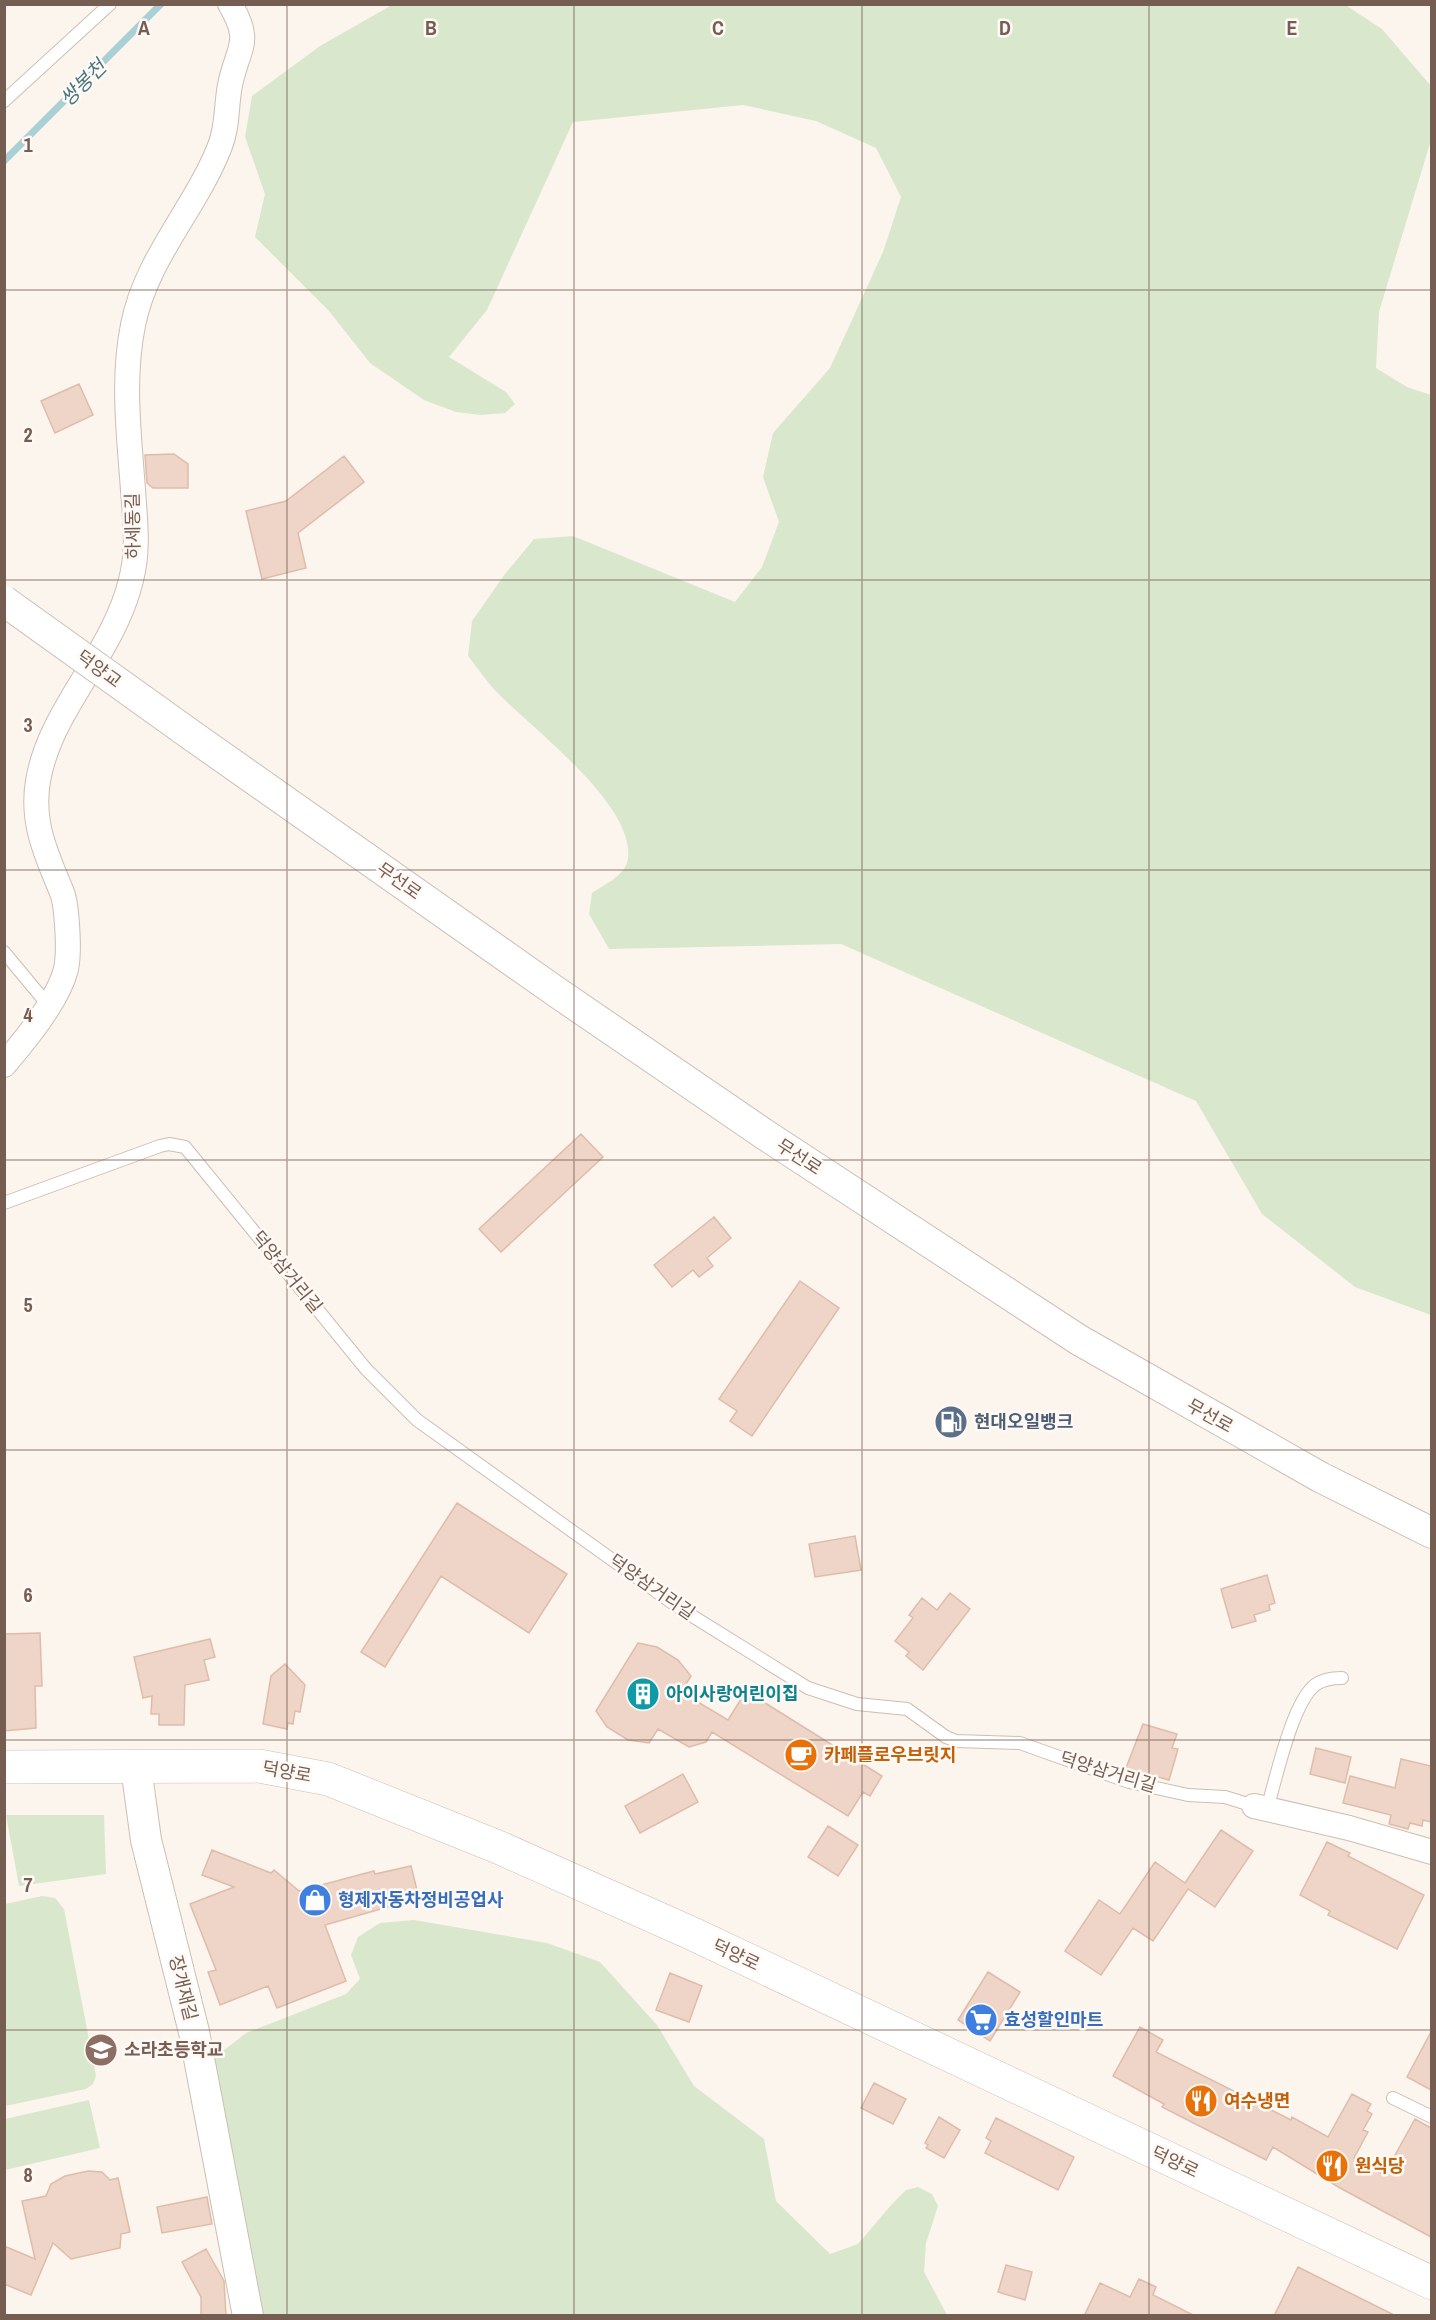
<svg xmlns="http://www.w3.org/2000/svg" width="1436" height="2320" viewBox="0 0 1436 2320" font-family="'Archivo Narrow','Noto Sans KR',sans-serif">
  <style>
    .green { fill: #d9e8cc }
    .lines { fill: none; stroke-linecap: round; stroke-linejoin: round }
    .stream { stroke: #aacfd4; stroke-width: 7 }
    .building { fill: #eed5c8; stroke: #dfbcaa; stroke-width: 1.5 }
    .service-casing { stroke: #cdbeb4; stroke-width: 14 }
    .minor-casing { stroke: #cdbeb4; stroke-width: 26 }
    .tertiary-casing { stroke: #cdbeb4; stroke-width: 32 }
    .secondary-casing { stroke: #cfbeb1; stroke-width: 34 }
    .service { stroke: #fff; stroke-width: 12 }
    .minor { stroke: #fff; stroke-width: 24 }
    .tertiary { stroke: #fff; stroke-width: 30 }
    .secondary { stroke: #fff; stroke-width: 33 }
    .tertiary-bridge-casing { stroke: #cdbeb4; stroke-width: 32; stroke-linecap: butt }
    .tertiary-bridge { stroke: #fff; stroke-width: 30 }
    .grid { fill: none; stroke: #755d52; stroke-width: 1.5; stroke-opacity: 0.55 }
    .labels { text-anchor: middle; stroke-width: 5; stroke-linejoin: round; paint-order: stroke }
    .street-label { font-size: 18px; fill: #755d52; stroke: #fef9f4 }
    .service-label { font-size: 18px; font-weight: bold; fill: #4e5e75; stroke: #fef9f4; text-anchor: start }
    .culture-label { font-size: 18px; font-weight: bold; fill: #0d838f; stroke: #fef9f4; text-anchor: start }
    .food-label { font-size: 18px; font-weight: bold; fill: #c56008; stroke: #fef9f4; text-anchor: start }
    .shop-label { font-size: 18px; font-weight: bold; fill: #366cbe; stroke: #fef9f4; text-anchor: start }
    .education-label { font-size: 18px; font-weight: bold; fill: #785e54; stroke: #fef9f4; text-anchor: start }
    .water-label { font-size: 20px; font-style: italic; fill: #4a777f; stroke: #fef9f4 }
    .grid-label { font-size: 20px; text-anchor: middle; font-weight: bold; fill: #755d52; stroke: #fef9f4; stroke-width: 5; stroke-linejoin: round; paint-order: stroke }
  </style>
  <rect width="100%" height="100%" fill="#fbf5ed"/>
  <path class="green" d="M1344,4L1382,29L1431,86V140L1379,312L1376,368L1407,387L1431,395V1315L1355,1287L1262,1214L1196,1101L841,944L609,949L589,914L592,893C605,884 625,876 628,859C635,802 527,726 491,686C483,676 476,666 468,656L472,621L505,574L534,539L573,536L735,602L762,567L779,522L763,477L773,433L830,368L883,252L901,197L876,148L816,121L743,105L573,122L487,310L449,357L506,392L515,404L505,413L481,415L456,412L424,400L370,363L329,311L255,237L265,194L245,137L252,96L320,46L392,5Z
    M6,1815H104L106,1874L19,1886Z
    M42,1896L55,1898L64,1909L96,2076L93,2084L86,2089L5,2106V1904Z
    M414,1920L547,1943L600,1962L657,2025L694,2086L764,2139L776,2201L830,2254L858,2244L892,2204L906,2190L918,2187L932,2194L938,2206L926,2243L924,2272L947,2315H248L201,2068L246,2033L346,1994L360,1979L351,1955L358,1937L380,1923Z
    M89,2100L100,2148L5,2170V2119Z"/>
  <g class="lines">
    <path class="stream" d="M4,161L161,4"/>
  </g>
  <path class="building" d="M79,384L93,415L55,433L41,401Z
    M174,454L188,464V488H153L147,483L145,455Z
    M344,456L364,482L298,533L306,568L262,579L246,511L286,501Z
    M581,1134L603,1157L501,1252L479,1229Z
    M714,1217L731,1238L707,1258L713,1266L699,1277L693,1270L672,1287L654,1265Z
    M800,1281L839,1308L752,1436L730,1421L737,1411L719,1399Z
    M457,1503L567,1574L529,1633L441,1576L385,1667L361,1652Z
    M855,1536L861,1570L815,1577L809,1544Z
    M1267,1575L1275,1603L1269,1605L1270,1610L1254,1615L1256,1621L1232,1628L1221,1589Z
    M950,1593L970,1609L923,1670L906,1656L909,1652L895,1641L913,1618L909,1615L922,1598L937,1610Z
    M40,1633L42,1686H35L36,1728L4,1731V1634Z
    M210,1639L215,1657L204,1660L209,1680L185,1685L184,1725H159V1714H151L152,1696L143,1698L134,1657Z
    M638,1643L657,1647L678,1660L691,1676L681,1692L728,1720L746,1691L882,1776L870,1796L863,1792L848,1816L712,1732L706,1742L689,1747L658,1729L649,1743L628,1740L607,1727L596,1711Z
    M285,1664L305,1685L300,1712L295,1711L293,1724L288,1723L287,1729L263,1724L271,1676Z
    M1143,1724L1177,1734L1172,1748L1178,1749L1169,1780L1126,1768Z
    M1316,1748L1351,1757L1345,1783L1310,1774Z
    M1401,1759L1431,1766V1822L1423,1820L1422,1826L1410,1823L1408,1829L1389,1824L1391,1815L1343,1803L1350,1776L1395,1788Z
    M683,1774L698,1802L640,1833L625,1806Z
    M828,1826L858,1845L838,1876L808,1857Z
    M1221,1830L1253,1851L1215,1907L1188,1889L1153,1941L1133,1928L1101,1975L1065,1951L1099,1900L1120,1914L1155,1862L1185,1883Z
    M1327,1842L1350,1853L1348,1856L1424,1895L1397,1949L1328,1915L1330,1911L1300,1895Z
    M212,1850L271,1873L274,1870L299,1891L374,1871L375,1874L411,1866L419,1898L325,1925L346,1981L277,2008L268,1986L220,2005L208,1972L216,1970L190,1904L234,1887L202,1875Z
    M988,1972L1020,1992L990,2041L958,2020Z
    M670,1973L702,1986L689,2022L656,2010Z
    M1140,2027L1163,2040L1156,2052L1291,2120L1292,2117L1328,2137L1352,2094L1371,2104L1367,2111L1372,2114L1363,2130L1368,2132L1354,2158L1384,2175L1415,2119L1431,2128V2237L1340,2188L1273,2147L1266,2160L1162,2107L1164,2104L1113,2076Z
    M1431,2032V2090L1407,2077Z
    M874,2083L906,2099L893,2124L861,2108Z
    M939,2117L960,2130L944,2158L926,2148L928,2145L925,2143Z
    M996,2118L1074,2157L1058,2190L985,2153L991,2141L986,2138Z
    M88,2171L102,2172L110,2180L118,2178L130,2232L121,2234L120,2248L71,2259L53,2243L31,2295L4,2284V2246L35,2259L22,2201L46,2196L51,2184L65,2176Z
    M207,2197L212,2224L162,2233L157,2207Z
    M206,2249L224,2281L226,2316H201V2297L182,2262Z
    M1006,2265L1032,2272L1025,2300L998,2292Z
    M1298,2267L1396,2316H1274Z
    M1139,2279L1156,2287L1153,2295L1195,2316H1084L1100,2283L1130,2297Z"/>
  <g class="lines">
    <g class="service-casing">
      <path id="service" d="M4,101L110,4
        M4,952L48,1005
        M4,1203L160,1146L169,1144L185,1147L366,1369L417,1420L681,1609L808,1688L857,1704L907,1709L946,1737L956,1741L1020,1743L1129,1782L1188,1795L1225,1797L1254,1806
        M1267,1809C1276,1779 1292,1703 1315,1685C1323,1679 1332,1678 1342,1678
        M1393,2098L1432,2117"/>
    </g>
    <g class="minor-casing">
      <path id="minor" d="M4,1065C25,1040 58,1001 66,969C69,955 68,938 67,924C66,913 66,901 61,890C46,854 31,822 38,781C50,709 113,655 131,580C139,550 135,520 133,490C129,434 122,380 133,325C146,258 196,208 220,146C228,126 226,105 230,85C238,46 253,43 230,4
        M1254,1806L1349,1828L1432,1852"/>
    </g>
    <g class="tertiary-casing">
      <path id="tertiary" d="M194,737L555,991L767,1136L1079,1340L1320,1477L1432,1533
        M136,1767L146,1840L194,2032L248,2316"/>
    </g>
    <g class="secondary-casing">
      <path id="secondary" d="M4,1767L259,1766L328,1779L498,1847L693,1934L1432,2283"/>
    </g>
    <use href="#service" class="service"/>
    <use href="#minor" class="minor"/>
    <use href="#tertiary" class="tertiary"/>
    <use href="#secondary" class="secondary"/>
    <g class="tertiary-bridge-casing">
      <path id="tertiary-bridge" d="M4,601L194,737"/>
    </g>
    <use href="#tertiary-bridge" class="tertiary-bridge"/>
  </g>
  <path class="grid" d="M287,4V2316M574,4V2316M862,4V2316M1149,4V2316M4,290H1432M4,580H1432M4,870H1432M4,1160H1432M4,1450H1432M4,1740H1432M4,2030H1432"/>
  <defs>
    <g id="fuel-disc" transform="scale(1.725)"><circle r="9.5" fill="#5c6f8a" stroke="#fef9f4"/><path d="M-5.5-6h7V0h2V4h1.3V-2.5L3-4.5l.8-.8L6-3V5H2.5V1h-1V6h-7ZM-4.2-4.7v3.2H.2V-4.7Z" fill="#fff"/></g>
    <g id="building-disc" transform="scale(1.725)"><circle r="9.5" fill="#0f9aa8" stroke="#fef9f4"/><path d="M-4-6H4V6H1V3H-1V6H-4ZM-2.5-4.3h1.7v1.8h-1.7ZM.8-4.3h1.7v1.8H.8ZM-2.5-1h1.7V.8h-1.7ZM.8-1h1.7V.8H.8Z" fill="#fff"/></g>
    <g id="cafe-disc" transform="scale(1.725)"><circle r="9.5" fill="#e8710a" stroke="#fef9f4"/><path d="M-5.5-4.5H6V0H3Q3 3.5 0 3.5H-2.5Q-5.5 3.5-5.5 0ZM3-3.2v2h1.7v-2ZM-6 4.5H4V6H-6Z" fill="#fff"/></g>
    <g id="shop-disc" transform="scale(1.725)"><circle r="9.5" fill="#3f7fe0" stroke="#fef9f4"/><path d="M-5-2.5h2.3a2.7 3.5 0 0 1 5.4 0H5L5.5 6h-11ZM-1.5-2.5h3a1.5 2.3 0 0 0-3 0Z" fill="#fff"/></g>
    <g id="supermarket-disc" transform="scale(1.725)"><circle r="9.5" fill="#3f7fe0" stroke="#fef9f4"/><path d="M-6-5.5h2.5l.6 2H6L4.5 2H-2.5L-4.4-4H-6ZM-1.5 3.2a1.3 1.3 0 1 0 .1 0ZM3 3.2a1.3 1.3 0 1 0 .1 0Z" fill="#fff"/></g>
    <g id="school-disc" transform="scale(1.725)"><circle r="9.5" fill="#8d6e63" stroke="#fef9f4"/><path d="M0-5L7-2L0 1L-7-2ZM-4 1L0 2.5L4 1V4Q0 6-4 4Z" fill="#fff"/></g>
    <g id="restaurant-disc" transform="scale(1.725)"><circle r="9.5" fill="#e8710a" stroke="#fef9f4"/><path d="M-5-6h1v4h1v-4h1v4h1v-4h1v5L-1.5 .5V6h-2V.5L-5-1ZM5-6V6H3V1.5H1.5Q1.5-4 5-6Z" fill="#fff"/></g>
  </defs>
  <g fill-rule="evenodd">
    <use href="#fuel-disc" x="951" y="1422"/>
    <use href="#building-disc" x="643" y="1694"/>
    <use href="#cafe-disc" x="801" y="1755"/>
    <use href="#shop-disc" x="315" y="1900"/>
    <use href="#supermarket-disc" x="981" y="2020"/>
    <use href="#school-disc" x="101" y="2050"/>
    <use href="#restaurant-disc" x="1201" y="2101"/>
    <use href="#restaurant-disc" x="1332" y="2166"/>
  </g>
  <g class="labels">
    <g class="street-label">
      <text transform="translate(133 526) rotate(-91)" y="6">하세동길</text>
      <text transform="translate(99 669) rotate(36)" y="6">덕양교</text>
      <text transform="translate(399 881) rotate(35)" y="6">무선로</text>
      <text transform="translate(799 1157) rotate(33)" y="6">무선로</text>
      <text transform="translate(287 1272) rotate(51)" y="6">덕양삼거리길</text>
      <text transform="translate(1210 1416) rotate(29)" y="6">무선로</text>
      <text transform="translate(652 1587) rotate(35)" y="6">덕양삼거리길</text>
      <text transform="translate(287 1772) rotate(10)" y="6">덕양로</text>
      <text transform="translate(1108 1772) rotate(17)" y="6">덕양삼거리길</text>
      <text transform="translate(736 1955) rotate(25)" y="6">덕양로</text>
      <text transform="translate(183 1988) rotate(76)" y="6">장개재길</text>
      <text transform="translate(1175 2162) rotate(25)" y="6">덕양로</text>
    </g>
    <g class="service-label">
      <text x="974" y="1428">현대오일뱅크</text>
    </g>
    <g class="culture-label">
      <text x="666" y="1700">아이사랑어린이집</text>
    </g>
    <g class="food-label">
      <text x="824" y="1761">카페플로우브릿지</text>
      <text x="1224" y="2107">여수냉면</text>
      <text x="1355" y="2172">원식당</text>
    </g>
    <g class="shop-label">
      <text x="338" y="1906">형제자동차정비공업사</text>
      <text x="1004" y="2026">효성할인마트</text>
    </g>
    <g class="education-label">
      <text x="124" y="2056">소라초등학교</text>
    </g>
    <g class="water-label">
      <text transform="translate(83 83) rotate(-45)" y="7">쌍봉천</text>
    </g>
  </g>
  <g class="grid-label">
    <text x="144" y="35">A</text>
    <text x="431" y="35">B</text>
    <text x="718" y="35">C</text>
    <text x="1005" y="35">D</text>
    <text x="1292" y="35">E</text>
    <text x="28" y="152">1</text>
    <text x="28" y="442">2</text>
    <text x="28" y="732">3</text>
    <text x="28" y="1022">4</text>
    <text x="28" y="1312">5</text>
    <text x="28" y="1602">6</text>
    <text x="28" y="1892">7</text>
    <text x="28" y="2182">8</text>
  </g>
  <rect width="1436" height="2320" fill="none" stroke="#755d52" stroke-width="12"/>
</svg>
